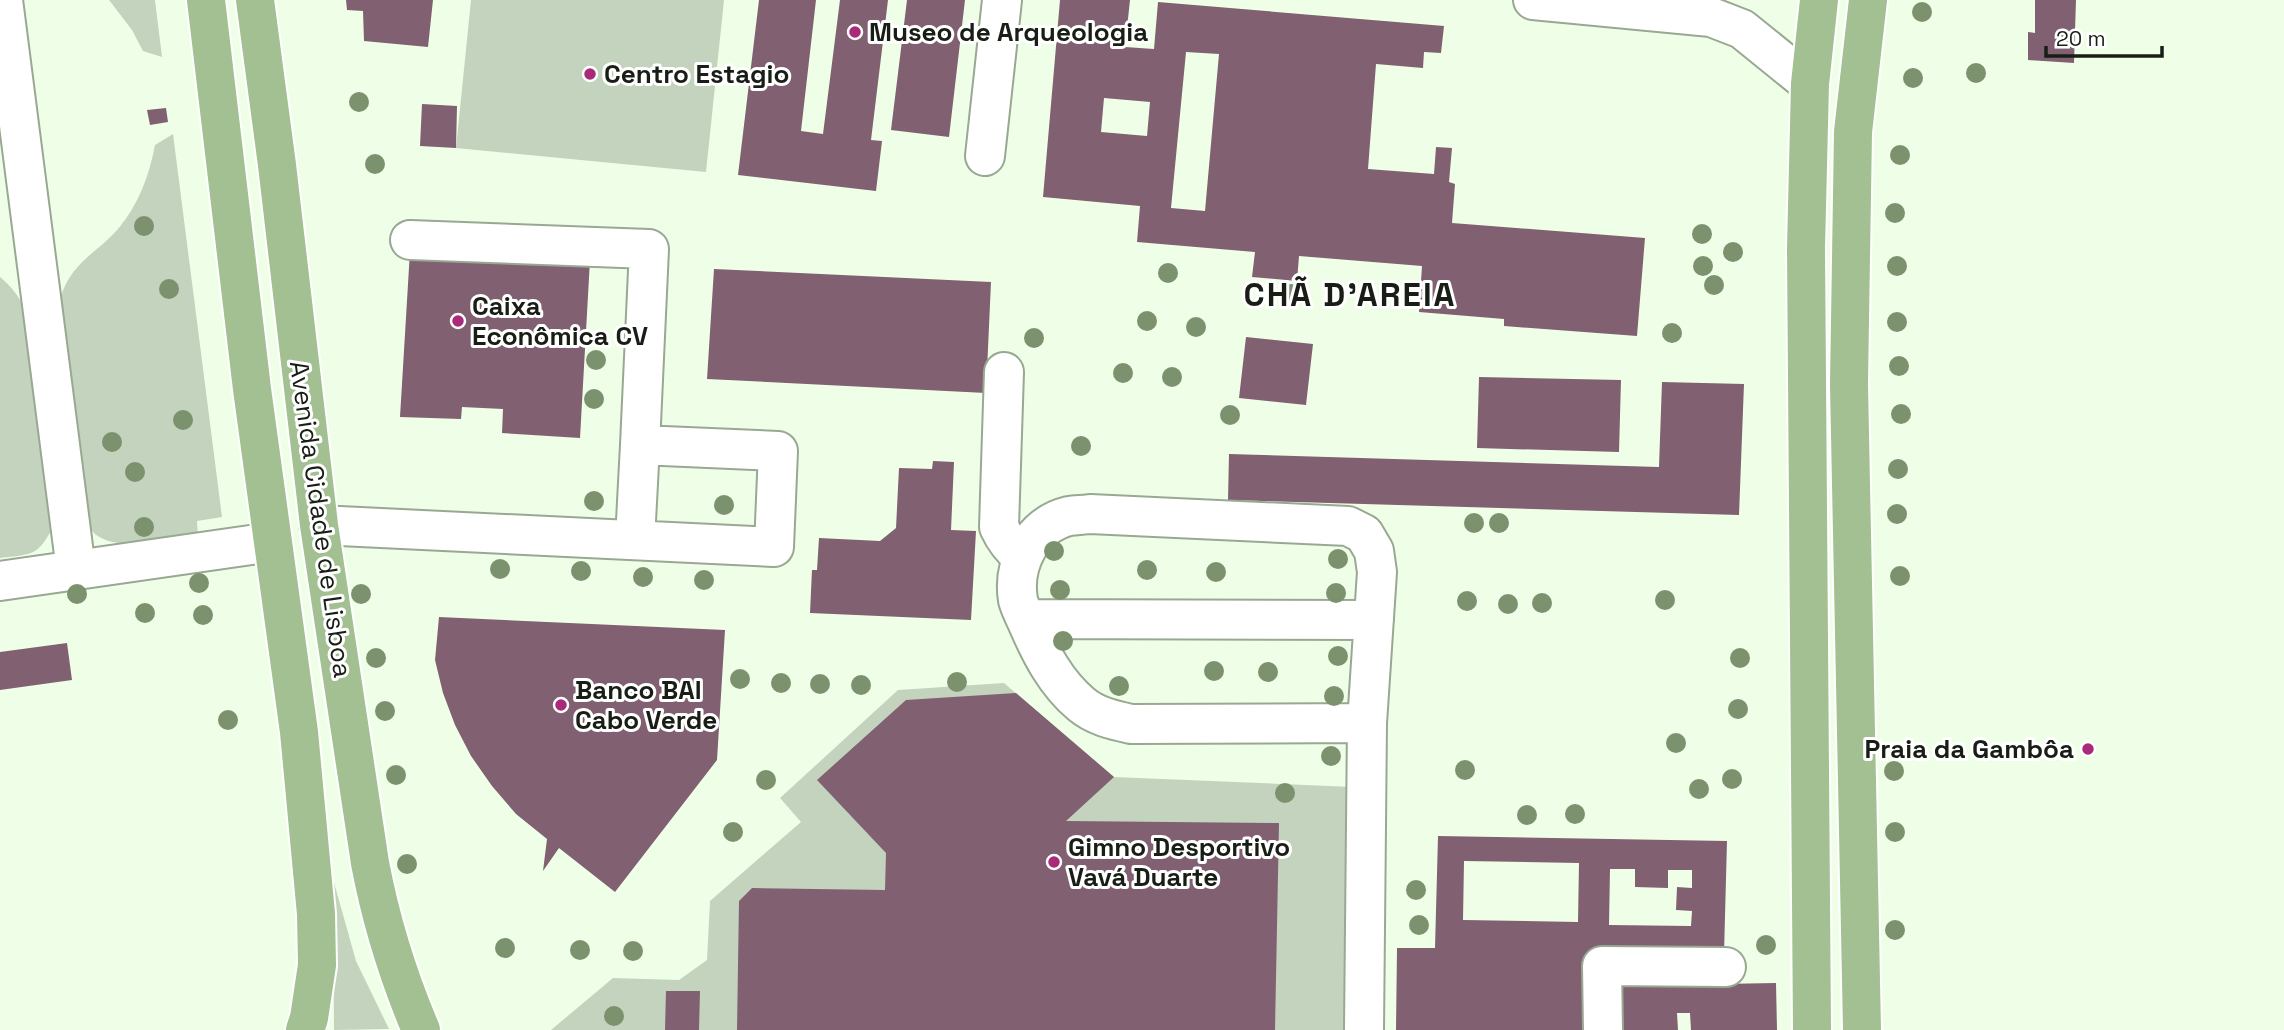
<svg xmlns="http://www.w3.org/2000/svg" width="2284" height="1030" viewBox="0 0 2284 1030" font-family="'Space Grotesk',sans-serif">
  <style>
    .green { fill: #c4d3bd }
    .building { fill: #816071; fill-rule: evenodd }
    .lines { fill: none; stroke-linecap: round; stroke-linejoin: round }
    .minor-casing { stroke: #99a892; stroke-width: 42 }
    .major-casing { stroke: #fff; stroke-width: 42 }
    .minor { stroke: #fff; stroke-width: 38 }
    .major { stroke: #a3c092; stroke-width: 38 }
    .tree { fill: #7c926e }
    .poi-dot { fill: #a92a79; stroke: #fff; stroke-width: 2.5 }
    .labels { text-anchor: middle; stroke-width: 6; stroke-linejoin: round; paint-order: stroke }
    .poi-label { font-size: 26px; font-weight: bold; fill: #181e16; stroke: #fff; text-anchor: start }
    .street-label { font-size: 26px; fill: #181e16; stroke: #fff }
    .district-label { font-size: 33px; font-weight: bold; letter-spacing: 2px; fill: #181e16; stroke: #fff }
  </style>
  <rect width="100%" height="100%" fill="#efffe7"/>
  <path class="green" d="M109,0H155L162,57L143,51L132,30Z
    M471,0H724L706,172L456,148Z
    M173,134L222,517L197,521L198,537C172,540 103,556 89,526L60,299C72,261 94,256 118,229C139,204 149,176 155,145Z
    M0,277C12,287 19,296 25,310L54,525C38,556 34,554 0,558Z
    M1004,683L1114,777L1353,787L1348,1030H551L613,978L679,980L707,960L710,901L801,822L780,798L898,690Z
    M333,879L356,961L389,1029L334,1030Z"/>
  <path class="building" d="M346,0H433L428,47L364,41L363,11L347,10Z
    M759,0H816L801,131L823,134L840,0H888L871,140L882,141L876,191L738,175Z
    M907,0H965L949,137L891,130Z
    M1060,0H1130L1125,47L1154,49L1158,2L1444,26L1441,53L1424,52L1423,68L1376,64L1368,169L1434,174L1436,147L1452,148L1449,182L1455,184L1452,223L1645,238L1637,336L1504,326V319L1419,312L1422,266L1299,256L1297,281L1252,277L1255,252L1137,242L1140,206L1043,197ZM1186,52L1219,54L1205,211L1171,208ZM1104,98L1150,102L1147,136L1101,132Z
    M2035,0H2076L2074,63L2028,60V32L2035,33Z
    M422,104L457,106L456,148L420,146Z
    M166,108L168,122L150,125L147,110Z
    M410,251L590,260L580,438L502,433L503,409L462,407L461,419L400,417Z
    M714,269L991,282L986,393L707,379Z
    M1246,337L1313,344L1306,405L1239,398Z
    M1479,377L1621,380L1619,452L1477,448Z
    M1662,382L1744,384L1739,515L1228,500L1229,454L1659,467Z
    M933,461L954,462L951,530L976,531L971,620L810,613L812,570H817L819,538L880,541L896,528L899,468L932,469Z
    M439,617L725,630L717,760L615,892L559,848L543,871L547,839L516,814L492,786L471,756L455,725L443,693L435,660Z
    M67,643L72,680L0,690V652Z
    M1016,693L1114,777L1066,821L1279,823L1275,1030H737L739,901L752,888L885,890L886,853L817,780L906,700Z
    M1438,836L1727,841L1724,954L1608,951L1591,1030H1396L1397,948H1435ZM1464,861L1579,863L1578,922L1463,920ZM1610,869H1635V887L1668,888V870H1692V888L1677,887L1676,910L1692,911L1691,926L1609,925Z
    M1776,983L1777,1030H1691L1690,1013H1677L1678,1030H1611L1609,986Z
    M666,991H700L699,1030H665Z"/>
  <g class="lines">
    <g class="minor-casing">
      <path id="minor" d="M3,0L76,570
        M1533,0L1711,17L1742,29L1810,84
        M985,156L1002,0
        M410,240L649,249L640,445
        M1004,372L999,527C1005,540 1011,548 1022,557
        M319,525L774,547L778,451L640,445L635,540
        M0,581L272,542
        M1026,619L1374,620
        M1364,1030L1367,723L1377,572L1374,551L1364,534L1348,526L1090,514C1083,515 1076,515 1069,516C1032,525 1012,564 1018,600C1020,608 1025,617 1028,624C1041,654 1056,683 1081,704C1095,716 1113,720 1131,724L1367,723
        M1603,1030L1602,966L1726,967"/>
    </g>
    <g class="major-casing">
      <path id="major" d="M206,0L252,389L299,732L316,914L317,965L309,1018L305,1030
        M255,0L277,165L319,525L370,863C381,921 398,976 421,1030
        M1812,1030L1806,248L1810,84L1819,0
        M1862,1030L1849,384L1853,132L1868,0"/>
    </g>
    <use href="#minor" class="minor"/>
    <use href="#major" class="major"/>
  </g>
  <g class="tree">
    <circle cx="1922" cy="12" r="10"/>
    <circle cx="1976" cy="73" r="10"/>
    <circle cx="1913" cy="78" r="10"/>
    <circle cx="359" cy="102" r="10"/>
    <circle cx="1900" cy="155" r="10"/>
    <circle cx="375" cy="164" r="10"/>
    <circle cx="1895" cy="213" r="10"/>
    <circle cx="144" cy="226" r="10"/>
    <circle cx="1702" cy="234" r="10"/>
    <circle cx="1733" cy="252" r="10"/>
    <circle cx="1703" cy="266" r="10"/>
    <circle cx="1897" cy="266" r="10"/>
    <circle cx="1168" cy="273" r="10"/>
    <circle cx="1714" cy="285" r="10"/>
    <circle cx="169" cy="289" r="10"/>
    <circle cx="1291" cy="294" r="10"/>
    <circle cx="1147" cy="321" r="10"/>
    <circle cx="1897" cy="322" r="10"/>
    <circle cx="1196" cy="327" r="10"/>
    <circle cx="1672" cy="333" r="10"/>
    <circle cx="1034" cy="338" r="10"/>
    <circle cx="596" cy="360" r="10"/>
    <circle cx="1899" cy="366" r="10"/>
    <circle cx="1123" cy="373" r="10"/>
    <circle cx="1172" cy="377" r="10"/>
    <circle cx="594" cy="399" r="10"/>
    <circle cx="1901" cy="414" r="10"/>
    <circle cx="1230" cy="415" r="10"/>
    <circle cx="183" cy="420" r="10"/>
    <circle cx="112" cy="442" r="10"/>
    <circle cx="1081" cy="446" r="10"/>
    <circle cx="1898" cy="469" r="10"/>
    <circle cx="135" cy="472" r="10"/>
    <circle cx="594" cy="501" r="10"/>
    <circle cx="724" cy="505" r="10"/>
    <circle cx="1897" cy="514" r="10"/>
    <circle cx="1474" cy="523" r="10"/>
    <circle cx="1499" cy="523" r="10"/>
    <circle cx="144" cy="527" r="10"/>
    <circle cx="1054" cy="551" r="10"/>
    <circle cx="1338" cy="559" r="10"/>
    <circle cx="500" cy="569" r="10"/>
    <circle cx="1147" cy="570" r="10"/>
    <circle cx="581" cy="571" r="10"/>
    <circle cx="1216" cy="572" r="10"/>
    <circle cx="1900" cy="576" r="10"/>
    <circle cx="643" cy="577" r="10"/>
    <circle cx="704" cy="580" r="10"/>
    <circle cx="199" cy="583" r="10"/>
    <circle cx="1060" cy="590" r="10"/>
    <circle cx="1336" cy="593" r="10"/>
    <circle cx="77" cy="594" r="10"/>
    <circle cx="361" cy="594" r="10"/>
    <circle cx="1665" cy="600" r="10"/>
    <circle cx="1467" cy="601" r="10"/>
    <circle cx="1542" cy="603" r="10"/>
    <circle cx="1508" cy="604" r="10"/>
    <circle cx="145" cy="613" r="10"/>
    <circle cx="203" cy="615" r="10"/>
    <circle cx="1063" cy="641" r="10"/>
    <circle cx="1338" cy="656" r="10"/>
    <circle cx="376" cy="658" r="10"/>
    <circle cx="1740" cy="658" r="10"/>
    <circle cx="1214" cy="671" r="10"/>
    <circle cx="1268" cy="672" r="10"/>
    <circle cx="740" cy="679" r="10"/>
    <circle cx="957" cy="682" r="10"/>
    <circle cx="781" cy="683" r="10"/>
    <circle cx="820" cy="684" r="10"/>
    <circle cx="861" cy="685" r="10"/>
    <circle cx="1119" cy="686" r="10"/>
    <circle cx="1334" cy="696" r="10"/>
    <circle cx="1738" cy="709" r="10"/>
    <circle cx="385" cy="711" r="10"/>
    <circle cx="228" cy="720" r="10"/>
    <circle cx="1676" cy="743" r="10"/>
    <circle cx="1331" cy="756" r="10"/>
    <circle cx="1465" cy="770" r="10"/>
    <circle cx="1894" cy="771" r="10"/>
    <circle cx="396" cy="775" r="10"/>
    <circle cx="1732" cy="779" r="10"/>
    <circle cx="766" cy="780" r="10"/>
    <circle cx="1699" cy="789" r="10"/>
    <circle cx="1285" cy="793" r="10"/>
    <circle cx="1575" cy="814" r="10"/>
    <circle cx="1527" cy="815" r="10"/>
    <circle cx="733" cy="832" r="10"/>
    <circle cx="1895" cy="832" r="10"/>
    <circle cx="407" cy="864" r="10"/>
    <circle cx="1416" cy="890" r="10"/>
    <circle cx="1419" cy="925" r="10"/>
    <circle cx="1895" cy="930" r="10"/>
    <circle cx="1766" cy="945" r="10"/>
    <circle cx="505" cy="948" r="10"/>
    <circle cx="580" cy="950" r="10"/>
    <circle cx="633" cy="951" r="10"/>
    <circle cx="614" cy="1016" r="10"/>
  </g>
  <g class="poi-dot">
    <circle cx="855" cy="32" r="7"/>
    <circle cx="590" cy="74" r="7"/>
    <circle cx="458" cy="321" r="7"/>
    <circle cx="561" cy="705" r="7"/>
    <circle cx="2088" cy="749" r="7"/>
    <circle cx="1054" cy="862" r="7"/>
  </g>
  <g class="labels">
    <g class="poi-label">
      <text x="869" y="41">Museo de Arqueologia</text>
      <text x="604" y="83">Centro Estagio</text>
      <text x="472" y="315">Caixa<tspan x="472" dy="30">Econômica CV</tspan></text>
      <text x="575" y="699">Banco BAI<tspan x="575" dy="30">Cabo Verde</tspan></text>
      <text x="2074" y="758" text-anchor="end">Praia da Gambôa</text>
      <text x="1068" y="856">Gimno Desportivo<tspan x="1068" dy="30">Vavá Duarte</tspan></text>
    </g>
    <g class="street-label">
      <text transform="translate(321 519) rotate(82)" y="9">Avenida Cidade de Lisboa</text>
    </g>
    <g class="district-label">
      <text x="1350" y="306">CHÃ D’AREIA</text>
    </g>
  </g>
  <path d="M2046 46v10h116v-10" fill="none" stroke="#181e16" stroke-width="3.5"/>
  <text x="2056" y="46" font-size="21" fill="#181e16" stroke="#ffffff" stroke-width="5" paint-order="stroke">20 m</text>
</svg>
